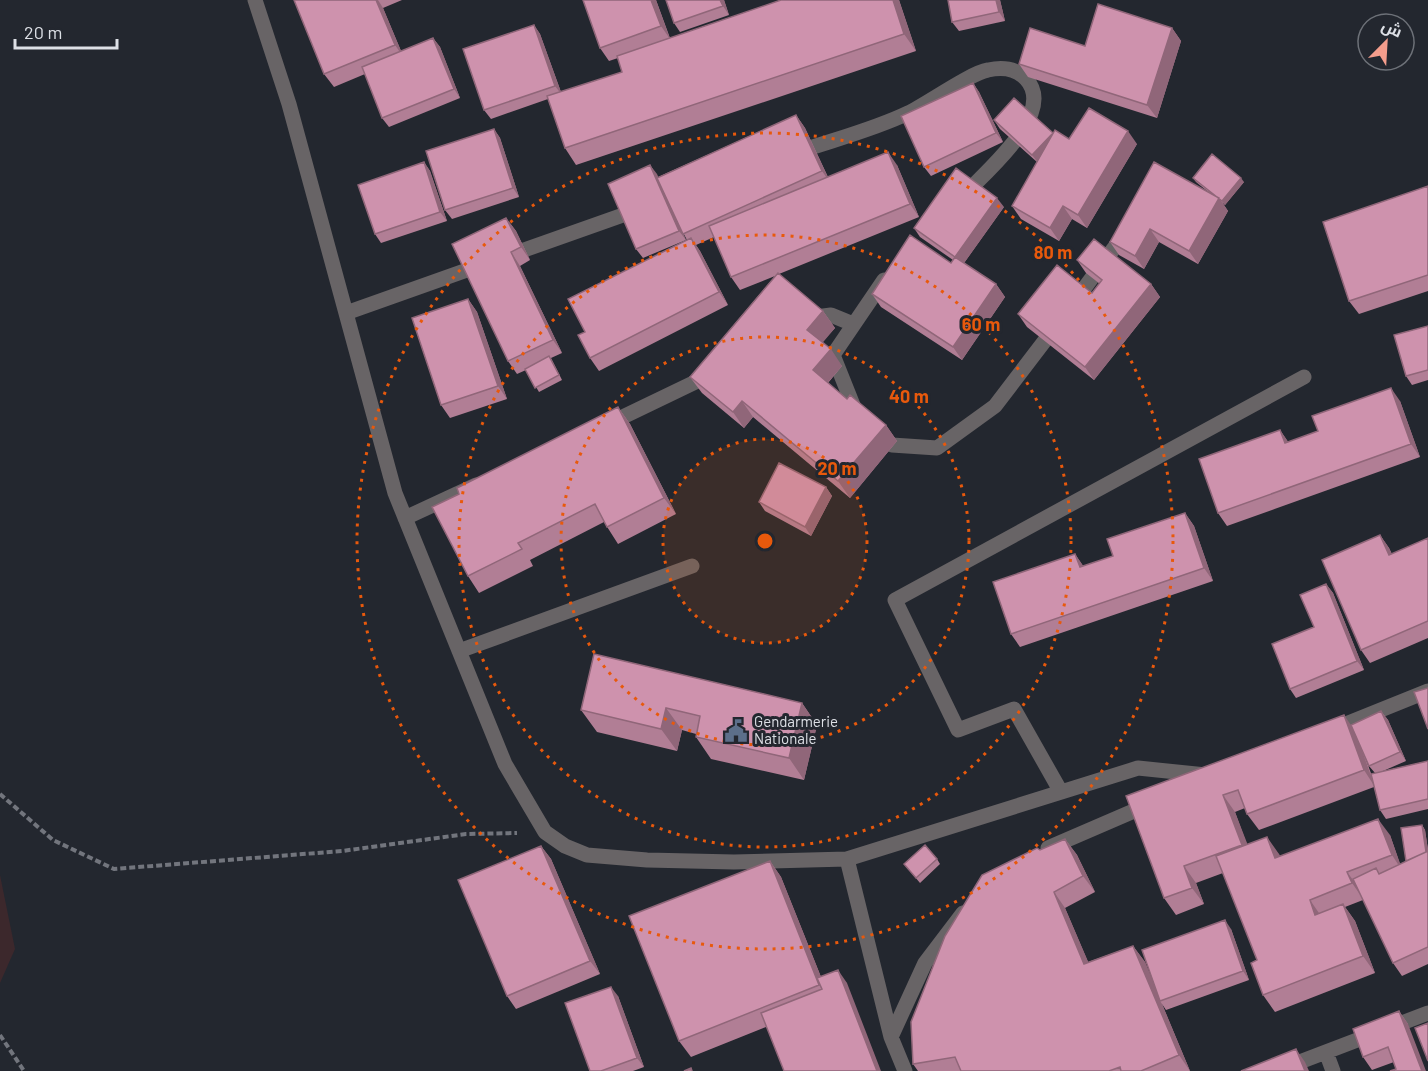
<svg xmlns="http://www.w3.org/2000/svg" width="1428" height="1071" viewBox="0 0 1428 1071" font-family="Barlow,Cairo,sans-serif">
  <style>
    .commercial { fill: #3c282c }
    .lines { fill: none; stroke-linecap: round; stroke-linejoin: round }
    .path { stroke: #72757d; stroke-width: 4; stroke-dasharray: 6 3; stroke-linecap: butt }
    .minor { stroke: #686466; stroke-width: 15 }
    .wall { fill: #b17e95; fill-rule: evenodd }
    .shaded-wall { fill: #906679 }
    .building { fill: #ce92ad; stroke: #906679; stroke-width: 1.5 }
    .ring { fill: none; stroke: #e8590c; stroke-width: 3; stroke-dasharray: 3 6 }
    .labels { text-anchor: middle; stroke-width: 6; stroke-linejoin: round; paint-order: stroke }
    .poi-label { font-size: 15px; fill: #dde0e6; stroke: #23272f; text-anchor: start }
    .centre { fill: #e8590c; stroke: #23272f; stroke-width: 3 }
    .ring-label { font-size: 18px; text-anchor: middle; font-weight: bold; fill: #e8590c; stroke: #23272f; stroke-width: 6; stroke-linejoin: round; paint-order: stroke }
  </style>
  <rect width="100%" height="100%" fill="#23272f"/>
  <path class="commercial" d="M0,875L15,949L0,983Z"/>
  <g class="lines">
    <path class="path" d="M0,794L53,840L114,869L342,851L466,834L517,833
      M0,1035L24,1071"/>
    <path class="minor" d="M255,0L289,104L395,493L505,764L545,832L565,846L587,855L647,860L734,862L847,859L1138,768L1206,775
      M795,153C832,140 873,130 908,113C927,104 970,73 988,70C1002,67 1016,68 1026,79C1058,113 984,173 962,197
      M507,256L640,209
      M1074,302L1126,232
      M346,313L484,264
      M808,318L831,315L853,324
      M857,415L833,355L884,280
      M606,425L712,374
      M879,435L892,445L937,448L995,406L1056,326
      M405,518L476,485
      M459,651L692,566
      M1331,730L1428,691
      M1061,792L1014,709L958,730L895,600L1304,377
      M1048,848L1150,804
      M847,859L891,1037L905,1071
      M891,1037L925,963L963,913
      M1326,1052L1333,1071
      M1276,1071L1428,1013"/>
  </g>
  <path class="wall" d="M294,0H402L383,8L401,51L433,38L440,47L460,98L389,127L382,118L365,74L334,87L324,74Z
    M656,0L670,38L899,0L916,51L576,165L565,148L548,99L491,119L484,110L534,25L540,34L561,92L622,72L618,58L609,61L600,48Z
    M666,0H724L729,15L680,32L674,23Z
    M1000,0L1005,21L959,31L952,22Z
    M1172,28L1181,41L1157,118L1028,77L1019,64Z
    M973,83L979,92L1003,142L931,176L924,167Z
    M796,115L805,128L828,177L897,165L919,217L779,274L823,311L835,328L822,342L842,366L828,383L847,399L886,425L897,441L850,498L753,417L744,428L702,393L690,377L775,276L740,290L731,277L714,237L696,245L700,251L728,305L599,371L590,358L585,332L687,240L679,225L686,240L643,258L636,249L650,165L658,177Z
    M994,120L1053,133L1069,139L1137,144L1087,228L1072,219L1059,241L1021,219L1012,206L1037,162L1000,129Z
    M494,129L500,138L519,197L452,219L445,210Z
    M424,162L430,171L447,221L381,243L375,234Z
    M1193,178L1244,182L1225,205L1222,202L1228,211L1198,264L1159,242L1144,269L1119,255L1110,242L1211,194L1196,182Z
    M1428,186V291L1359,314L1349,301Z
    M1004,207L964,263L996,284L1005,297L962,360L881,307L872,294L951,263L953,260L920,237L914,228Z
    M506,218L516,231L530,260L520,266L562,353L551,358L562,380L539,392L526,370L517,374L508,361Z
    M1077,260L1151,284L1160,297L1094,380L1027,327L1018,314L1092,293L1100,284L1086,273Z
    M468,299L477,312L507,399L450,418L441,405Z
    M1428,326V380L1412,385L1406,376Z
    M1400,401L1420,457L1227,526L1218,513L1280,430L1288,442Z
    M618,407L630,424L676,514L618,544L604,522L530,560L533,566L479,593L468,576Z
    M826,487L832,496L811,536L765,511L759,502Z
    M1185,513L1194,526L1213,581L1020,647L1011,634L1075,554L1083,566L1113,556Z
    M1380,535L1389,548L1392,554L1428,538V638L1370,663L1361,650Z
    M1326,584L1333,593L1364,670L1296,698L1290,689L1314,627Z
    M802,703L817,725L804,780L711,759L696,737V734L682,730L677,751L597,732L581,710Z
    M1381,711L1388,720L1406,761L1383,771L1428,761V809L1386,819L1380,810L1374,787L1259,830L1247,814L1245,808L1235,812L1247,845L1279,854L1280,857L1390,835L1400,864L1406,861L1422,825L1425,830L1428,850V964L1402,976L1393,963L1363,900L1345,907L1355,921L1375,973L1275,1012L1263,995L1257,960L1223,873L1196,883L1204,904L1176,915L1164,898L1126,796L1351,725ZM1362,749L1369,766L1375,773L1372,776Z
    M1065,839L1077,855L1095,892L1065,908L1088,962L1133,946L1145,962L1154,985L1231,929L1249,980L1166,1010L1162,1004L1190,1071H918L913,1064Z
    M541,846L551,859L600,974L516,1009L507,996Z
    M937,859L940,864L920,883L904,864Z
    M770,861L781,877L821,977L847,983L766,1027L691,1057L679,1041Z
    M618,996L644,1067L633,1071H590Z
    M1399,1011L1408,1024L1396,1069L1394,1062L1372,1070L1363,1057Z"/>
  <path class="shaded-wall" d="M376,0H378L383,8L404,58L395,45Z
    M651,0H656L670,39L661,26Z
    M720,0H724L729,15L723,6Z
    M893,0H899L916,51L904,34Z
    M996,0H1000L1005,21L999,12Z
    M534,25L540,34L562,95L555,86Z
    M1172,28L1181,41L1157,118L1147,105Z
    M433,38L440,47L460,98L454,89Z
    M973,83L979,92L1003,142L996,133Z
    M796,115L805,128L831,184L822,171Z
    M494,129L500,138L519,197L513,188Z
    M1128,131L1137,144L1087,228L1078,215Z
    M1053,133L1039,164L1032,155Z
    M888,152L897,165L919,217L910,204Z
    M424,162L430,171L447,221L440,212Z
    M650,165L657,174L686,240L679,231Z
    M1241,178L1244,182L1225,205L1222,201Z
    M997,198L1004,207L962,266L955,257Z
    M1219,198L1228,211L1198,264L1189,251Z
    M1063,206L1072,219L1059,241L1050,228Z
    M506,218L516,231L530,260L521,247Z
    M1150,229L1159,242L1144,269L1135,256Z
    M691,238L700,251L728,305L719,292Z
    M511,252L520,266L562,353L553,340Z
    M996,284L1005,297L962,360L953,347Z
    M1151,284L1160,297L1094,380L1085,367Z
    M468,299L477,312L507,399L498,386Z
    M823,311L835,328L819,347L807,330Z
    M831,349L842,366L824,387L813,370Z
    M1391,388L1400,401L1420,457L1411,444Z
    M742,401L753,417L744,428L733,412Z
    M618,407L630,424L676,514L664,498Z
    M886,425L897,441L850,498L838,481Z
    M1280,430L1289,443H1285Z
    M826,487L832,496L811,536L805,527Z
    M1185,513L1194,526L1213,581L1204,568Z
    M1380,535L1389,548L1398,568L1389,555Z
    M1075,554L1084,567H1080Z
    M1326,584L1333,593L1364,670L1357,661Z
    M802,703L817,725L804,780L789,758Z
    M666,708L682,730L677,751L661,729Z
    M1381,711L1388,720L1406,761L1400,752Z
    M1344,715L1355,731L1375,787L1364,770Z
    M1223,795L1235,812L1254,861L1242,845Z
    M1378,819L1390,835L1403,872L1392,855Z
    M1422,825L1425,830L1428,850V860L1427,858Z
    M1267,837L1279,854L1287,875L1275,858Z
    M1065,839L1077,855L1095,892L1083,876Z
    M541,846L551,859L600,974L590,961Z
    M770,861L781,877L831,1002L819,985Z
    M1184,866L1196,883L1204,904L1192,888Z
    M1347,872L1359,888L1364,900L1352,883Z
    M1054,892L1065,908L1096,980L1084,964Z
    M1310,900L1321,916L1315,915Z
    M1343,904L1355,921L1375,973L1363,956Z
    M1225,920L1231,929L1249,980L1243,971Z
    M1133,946L1145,962L1161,1000L1160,1001L1162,1004L1190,1071L1179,1055Z
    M838,970L847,983L881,1071H877Z
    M611,987L618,996L644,1067L637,1058Z
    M1399,1011L1408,1024L1426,1071H1422Z
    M1296,1049L1305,1062L1309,1071H1305Z"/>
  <path class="building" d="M294,0H376L395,45L324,74Z
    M583,0H651L661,26L600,48Z
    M666,0H720L723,6L674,23Z
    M781,0H893L904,34L565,148L547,96L622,72L617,56Z
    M948,0H996L999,12L952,22Z
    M1098,4L1172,28L1147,105L1019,64L1030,28L1085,46Z
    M534,25L555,86L484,110L463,49Z
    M433,38L454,89L382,118L362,67Z
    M973,83L996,133L924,167L901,116Z
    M1014,98L1053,133L1032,155L994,120Z
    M1089,108L1128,131L1078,215L1063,206L1050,228L1012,206L1055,130L1069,139Z
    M796,115L822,171L683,234L657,178Z
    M494,129L513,188L445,210L426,151Z
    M888,152L910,204L731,277L709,226Z
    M1212,154L1241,178L1222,201L1193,178Z
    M424,162L440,212L375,234L358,185Z
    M1154,162L1219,198L1189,251L1150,229L1135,256L1110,242Z
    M650,165L679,231L636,249L608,184Z
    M956,168L997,198L955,257L914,228Z
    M1428,186V275L1349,301L1323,222Z
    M506,218L521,247L511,252L553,340L508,361L452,244Z
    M910,235L951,263L955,257L996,284L953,347L872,294Z
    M691,238L719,292L590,358L578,335L585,332L568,299Z
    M1094,239L1151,284L1085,367L1018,314L1057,265L1092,293L1102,280L1077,260Z
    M778,273L823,311L807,330L831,349L813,370L847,399L850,395L886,425L838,481L742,401L733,412L690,377Z
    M468,299L498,386L441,405L412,318Z
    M1428,326V370L1406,376L1394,335Z
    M549,356L559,375L535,388L525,369Z
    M1391,388L1411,444L1218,513L1199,459L1280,430L1285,443L1318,431L1312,416Z
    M618,407L664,498L607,527L595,504L518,543L522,549L468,576L432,507L459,494L457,488Z
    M779,463L826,487L805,527L759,502Z
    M1185,513L1204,568L1011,634L993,582L1075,554L1080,567L1113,556L1107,539Z
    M1380,535L1389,555L1428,538V621L1361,650L1322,560Z
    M1326,584L1357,661L1290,689L1272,644L1314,627L1300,595Z
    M594,654L802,703L789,758L696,737L700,716L666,708L661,729L581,710Z
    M1428,688V729L1414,692Z
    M1381,711L1400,752L1369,766L1351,725Z
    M1344,715L1364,770L1247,814L1238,790L1223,795L1242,845L1184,866L1192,888L1164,898L1126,796Z
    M1428,761V799L1380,810L1371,774Z
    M1378,819L1392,855L1347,872L1352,883L1310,900L1315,915L1343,904L1363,956L1263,995L1251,963L1257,960L1216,856L1267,837L1275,858Z
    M1422,825L1426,852L1406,861L1401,828Z
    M1065,839L1083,876L1054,892L1084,964L1133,946L1179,1055L1141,1071H1121L1120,1067L1109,1071H961L955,1057L913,1064L911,1022L945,936L982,875L1037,848L1040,850Z
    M925,845L937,859L916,878L904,864Z
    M541,846L590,961L507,996L458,880Z
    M1428,851V947L1393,963L1353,879L1376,868L1379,874Z
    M770,861L819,985L679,1041L629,916Z
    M1225,920L1243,971L1160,1001L1142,950Z
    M838,970L877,1071H784L761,1013L822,989L817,978Z
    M611,987L637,1058L601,1071H590L565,1003Z
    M1399,1011L1422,1071H1390L1396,1069L1388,1047L1363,1057L1353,1029Z
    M1428,1023V1061L1415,1028Z
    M1296,1049L1305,1071H1241Z
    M691,1068L692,1071H684Z"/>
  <circle cx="765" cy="541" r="102" fill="#e8590c" fill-opacity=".12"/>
  <g class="ring">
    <circle cx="765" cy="541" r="102"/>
    <circle cx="765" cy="541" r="204"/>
    <circle cx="765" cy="541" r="306"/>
    <circle cx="765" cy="541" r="408"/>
  </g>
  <defs>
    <g id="civic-bare" transform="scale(1.8)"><path d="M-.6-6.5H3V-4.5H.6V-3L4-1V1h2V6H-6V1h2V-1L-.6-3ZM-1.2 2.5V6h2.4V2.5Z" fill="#5c6f8a" stroke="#23272f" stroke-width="2.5" paint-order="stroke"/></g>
  </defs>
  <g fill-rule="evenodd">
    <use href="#civic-bare" x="736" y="731"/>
  </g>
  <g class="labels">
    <g class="poi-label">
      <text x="754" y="727">Gendarmerie<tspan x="754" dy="17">Nationale</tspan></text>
    </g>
  </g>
  <circle cx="765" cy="541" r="9" class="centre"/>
  <g class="ring-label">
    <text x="1053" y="259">80 m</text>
    <text x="981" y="331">60 m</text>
    <text x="909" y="403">40 m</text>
    <text x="837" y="475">20 m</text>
  </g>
  <g transform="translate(1386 42) rotate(24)"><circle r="28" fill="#23272f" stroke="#6d7178" stroke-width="1.5"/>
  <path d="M0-4.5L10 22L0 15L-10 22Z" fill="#f49d8c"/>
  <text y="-9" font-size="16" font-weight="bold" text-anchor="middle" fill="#dde0e6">ش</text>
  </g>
  <path d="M15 39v9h102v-9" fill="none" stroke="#dde0e6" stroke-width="3"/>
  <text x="24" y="39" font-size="18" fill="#dde0e6" stroke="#23272f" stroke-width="4.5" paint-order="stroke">20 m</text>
</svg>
